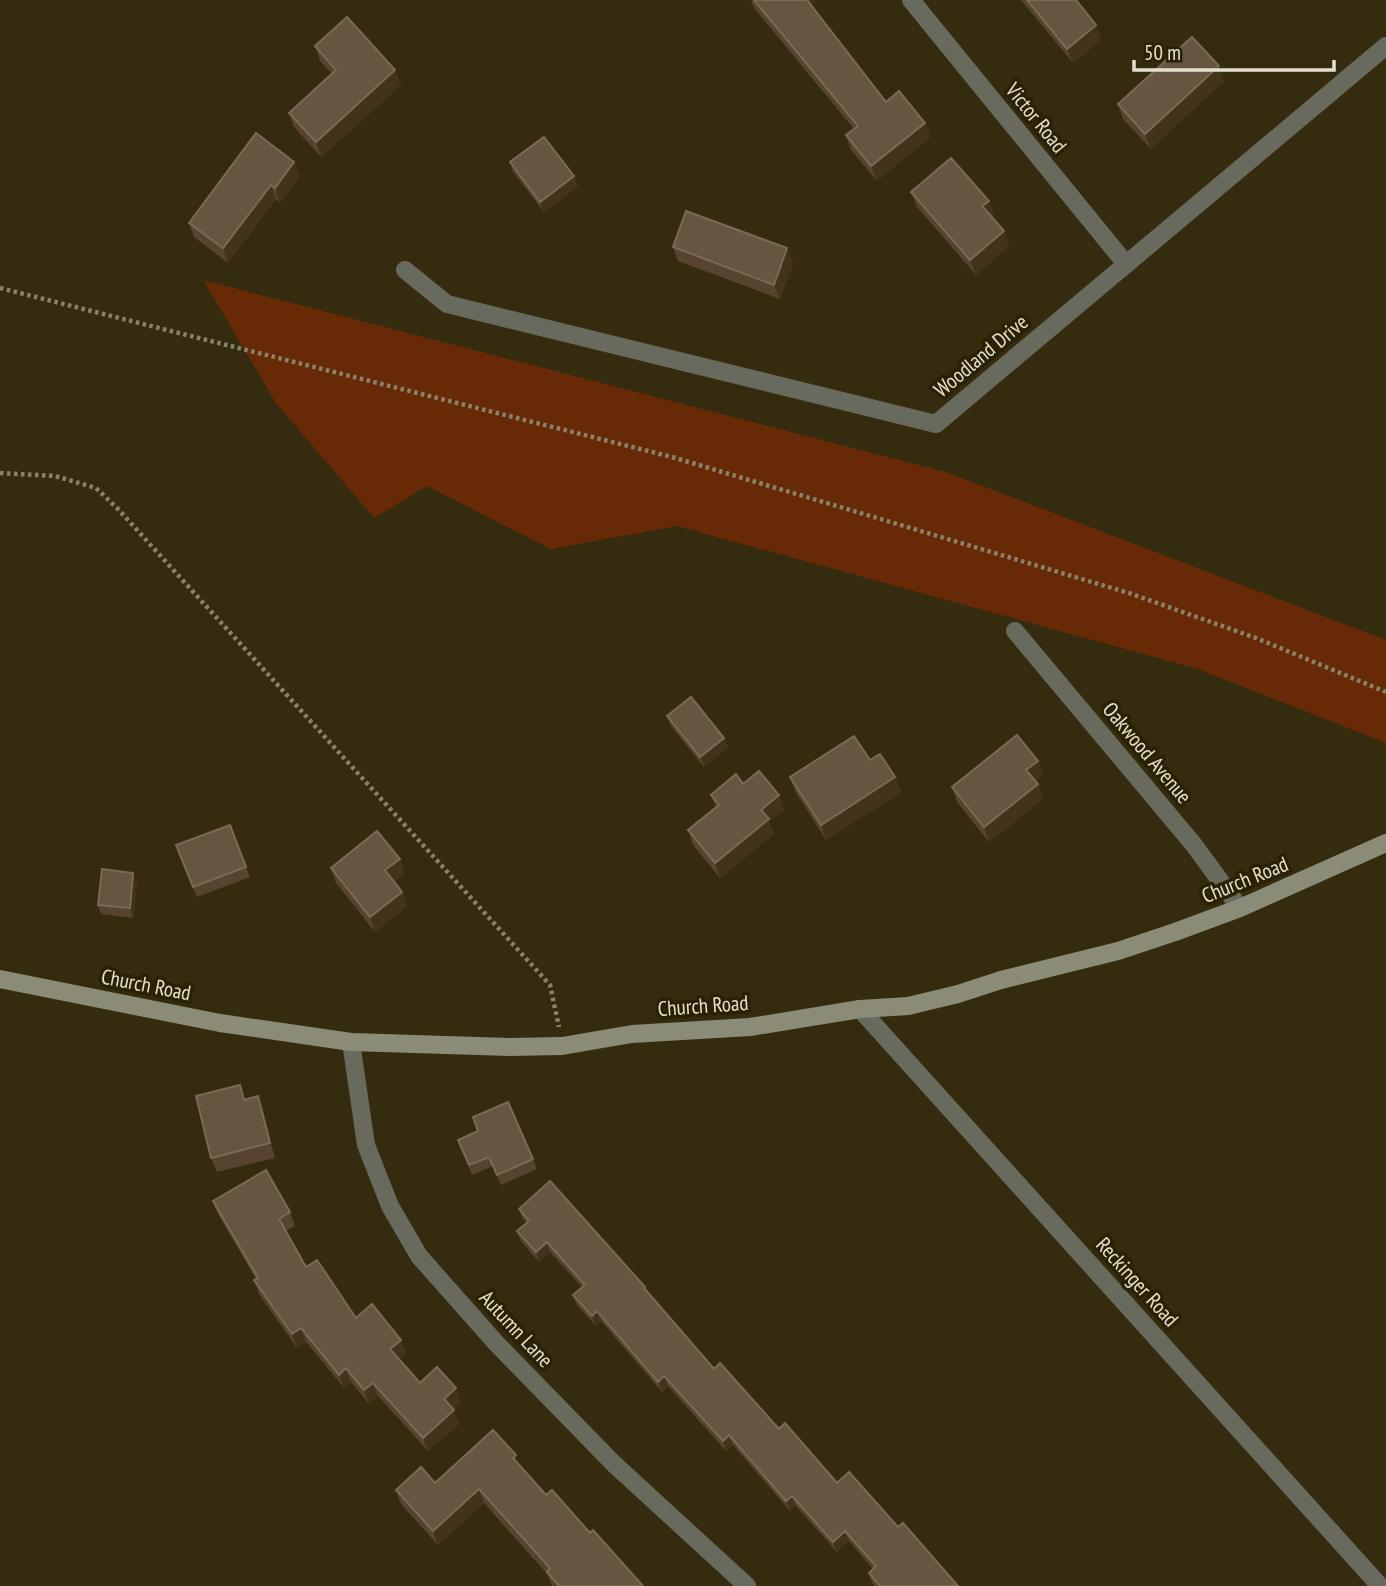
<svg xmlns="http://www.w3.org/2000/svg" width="1386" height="1586" viewBox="0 0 1386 1586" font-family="'PT Sans Narrow',sans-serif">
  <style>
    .green { fill: #682907 }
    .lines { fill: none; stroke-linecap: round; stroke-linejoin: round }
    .path { stroke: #8a836c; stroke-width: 4.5; stroke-dasharray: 3.5 3.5; stroke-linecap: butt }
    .street { stroke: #686a5d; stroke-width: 18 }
    .secondary { stroke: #8a8c77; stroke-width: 18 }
    .wall { fill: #57442e }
    .shaded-wall { fill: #43331b }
    .building { fill: #66553f; stroke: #7a6a56; stroke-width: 2 }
    .labels { text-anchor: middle; stroke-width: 7; stroke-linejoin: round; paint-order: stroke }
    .street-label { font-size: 21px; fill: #e5e0cf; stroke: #2b2206 }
  </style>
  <rect width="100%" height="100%" fill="#352c10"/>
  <path class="green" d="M203,280L946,472L1386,640V743L1198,669L677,526L551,549L427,486L374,518L276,403Z"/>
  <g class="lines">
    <path class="path" d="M0,288L672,457L1129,593L1256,638L1386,692
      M0,473L55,476L96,488L118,509L550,985L559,1027"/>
    <path class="street" d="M911,0L1126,264
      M405,270L447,304L936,424L1386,46
      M1015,631L1194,845L1240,908
      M860,1009L1380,1586
      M351,1042L366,1145L390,1206L419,1256L496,1343L614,1464L747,1586"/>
    <path class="secondary" d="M0,979L220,1023L351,1042L510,1047L562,1046L632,1034L750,1027L860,1009L908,1006L958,994L1001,980L1118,951L1175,932L1240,908L1386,843"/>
  </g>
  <path class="wall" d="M751,0H814L815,3L812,6L886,102L925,123L930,137L877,181L851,150L846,135L854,129L754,8Z
    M1021,0H1076L1096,25L1101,40L1073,63Z
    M315,46L395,70L401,85L321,157L294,127L289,113L332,74L320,61Z
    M1224,81L1151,149L1123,119L1118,104Z
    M294,162L300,176L280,203L276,199L228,263L194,237L189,223Z
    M510,162L578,186L544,212L513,172Z
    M911,192L994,215L991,217L1004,231L1009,246L976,275L917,207Z
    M673,247L787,248L793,263L780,299L678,261Z
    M667,716L728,747L704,767L671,726Z
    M870,760L895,777L901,792L826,840L795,791L790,777Z
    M1038,761L1043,775L1035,781L1038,784L1043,799L989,842L957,802L952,787Z
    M743,784L779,795L784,810L769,822L774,834L720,878L693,845L688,830L716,808L711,795Z
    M230,825L250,877L197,897L176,845Z
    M400,859L405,874L394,882L402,892L407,906L375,932L336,883L331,868Z
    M133,873L137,883L133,918L101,914L98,905Z
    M258,1096L263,1110L275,1158L217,1172L211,1158L245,1099Z
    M458,1140L533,1159L537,1169L501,1185L493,1166L472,1175Z
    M213,1201L290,1212L295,1226L286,1231L306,1267L356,1318L401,1340L406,1353L399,1359L420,1383L456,1388L461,1402L453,1409L459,1424L428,1451L378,1396L369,1404L351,1382L344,1388L306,1342L297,1348L259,1294L254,1280L256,1279L218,1214Z
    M519,1209L645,1287L647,1292L714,1369L837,1483L898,1527L958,1586H875L872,1583L869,1573L873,1569L849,1541L837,1552L796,1506L790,1511L733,1445L726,1451L668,1386L662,1392L601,1321L596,1326L577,1305L573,1295L582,1287L550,1252L539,1262L521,1241L517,1231L527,1223L523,1219Z
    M519,1465L546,1495L590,1533L643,1586H552L547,1574L484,1503L438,1545L401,1504L396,1490L435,1483Z"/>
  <path class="shaded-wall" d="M805,0H814L815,3L808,9Z
    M1096,25L1101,40L1073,63L1067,49Z
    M1219,66L1224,81L1151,149L1145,134Z
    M395,70L401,85L321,157L316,142Z
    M925,123L930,137L877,181L871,166Z
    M294,162L300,176L280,203L275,188Z
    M574,176L578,186L544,212L540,202Z
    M271,185L276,199L228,263L223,248Z
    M989,201L994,215L987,221L982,206Z
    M1004,231L1009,246L976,275L970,260Z
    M787,248L793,263L780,299L774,285Z
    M724,738L728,747L704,767L700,757Z
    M1038,761L1043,775L1031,784L1026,770Z
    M895,777L901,792L826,840L821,825Z
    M1038,784L1043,799L989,842L984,827Z
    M779,795L784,810L769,822L774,834L720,878L715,863L761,810Z
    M400,859L405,874L391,885L385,870Z
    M133,873L137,883L133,918L130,908Z
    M402,892L407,906L375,932L370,917Z
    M258,1096L263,1110L275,1158L270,1143Z
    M547,1242L550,1252L539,1262L536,1252Z
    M597,1311L601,1321L596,1326L592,1316Z
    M301,1328L306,1342L297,1348L292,1334Z
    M401,1340L406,1353L395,1363L390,1349Z
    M346,1368L351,1382L344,1388L339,1375Z
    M664,1376L668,1386L662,1392L658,1382Z
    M373,1383L378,1396L369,1404L364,1390Z
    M456,1388L461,1402L449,1412L444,1399Z
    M454,1410L459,1424L428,1451L423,1438Z
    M729,1435L733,1445L726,1451L723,1441Z
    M479,1489L484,1503L438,1545L433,1531Z
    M792,1496L796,1506L790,1511L786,1501Z
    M845,1531L849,1541L837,1552L833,1542Z"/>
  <path class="building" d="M754,0H807L886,102L899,91L925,123L871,166L846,135L858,126Z
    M1027,0H1076L1096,25L1067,49Z
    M347,17L395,70L316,142L289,113L336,70L315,46Z
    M1192,37L1219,66L1145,134L1118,104Z
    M256,133L294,162L275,188L271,185L223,248L189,223Z
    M544,137L574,176L540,202L510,162Z
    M951,158L989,201L982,206L1004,231L970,260L911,192Z
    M686,211L787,248L774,285L673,247Z
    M691,697L724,738L700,757L667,716Z
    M1017,735L1038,761L1026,770L1038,784L984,827L952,787Z
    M854,736L870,760L880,754L895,777L821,825L790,777Z
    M759,771L779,795L761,810L769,819L715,863L688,830L719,805L711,795L736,774L743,784Z
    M230,825L246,867L193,887L176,845Z
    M377,831L400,859L385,870L402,892L370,917L331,868Z
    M102,869L133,873L130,908L98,905Z
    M240,1085L244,1100L258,1096L270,1143L211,1158L196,1096Z
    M508,1102L533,1159L497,1175L489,1157L469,1165L458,1140L478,1131L473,1117Z
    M266,1170L290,1212L279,1219L306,1267L317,1260L356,1318L372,1304L401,1340L390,1349L420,1383L437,1367L456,1388L444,1399L454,1410L423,1438L373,1383L364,1390L346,1368L339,1375L301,1328L292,1334L254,1280L258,1278L213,1201Z
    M550,1181L645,1287L644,1288L714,1369L720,1363L779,1429L785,1423L837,1483L849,1472L898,1527L903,1523L958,1586H880L869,1573L876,1566L845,1531L833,1542L792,1496L786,1501L729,1435L723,1441L664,1376L658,1382L597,1311L592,1316L573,1295L585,1285L547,1242L536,1252L517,1231L529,1221L519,1209Z
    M493,1430L516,1455L513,1458L546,1495L552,1490L590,1533L593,1530L643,1586H559L547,1572L550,1568L479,1489L433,1531L396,1490L421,1467L435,1483Z"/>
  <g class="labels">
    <g class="street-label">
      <text transform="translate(1036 118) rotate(51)" y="7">Victor Road</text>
      <text transform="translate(981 356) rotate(-40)" y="7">Woodland Drive</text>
      <text transform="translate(1147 753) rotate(50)" y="7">Oakwood Avenue</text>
      <text transform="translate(1245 880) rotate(-22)" y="7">Church Road</text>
      <text transform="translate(146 985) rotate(11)" y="7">Church Road</text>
      <text transform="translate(703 1006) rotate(-4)" y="7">Church Road</text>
      <text transform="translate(1137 1282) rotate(48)" y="7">Reckinger Road</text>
      <text transform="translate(516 1329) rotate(47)" y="7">Autumn Lane</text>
    </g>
  </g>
  <path d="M1134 60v10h200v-10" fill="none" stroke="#e5e0cf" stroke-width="3.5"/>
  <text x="1144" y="60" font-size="21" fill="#e5e0cf" stroke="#2b2206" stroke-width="5" paint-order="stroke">50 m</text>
</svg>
